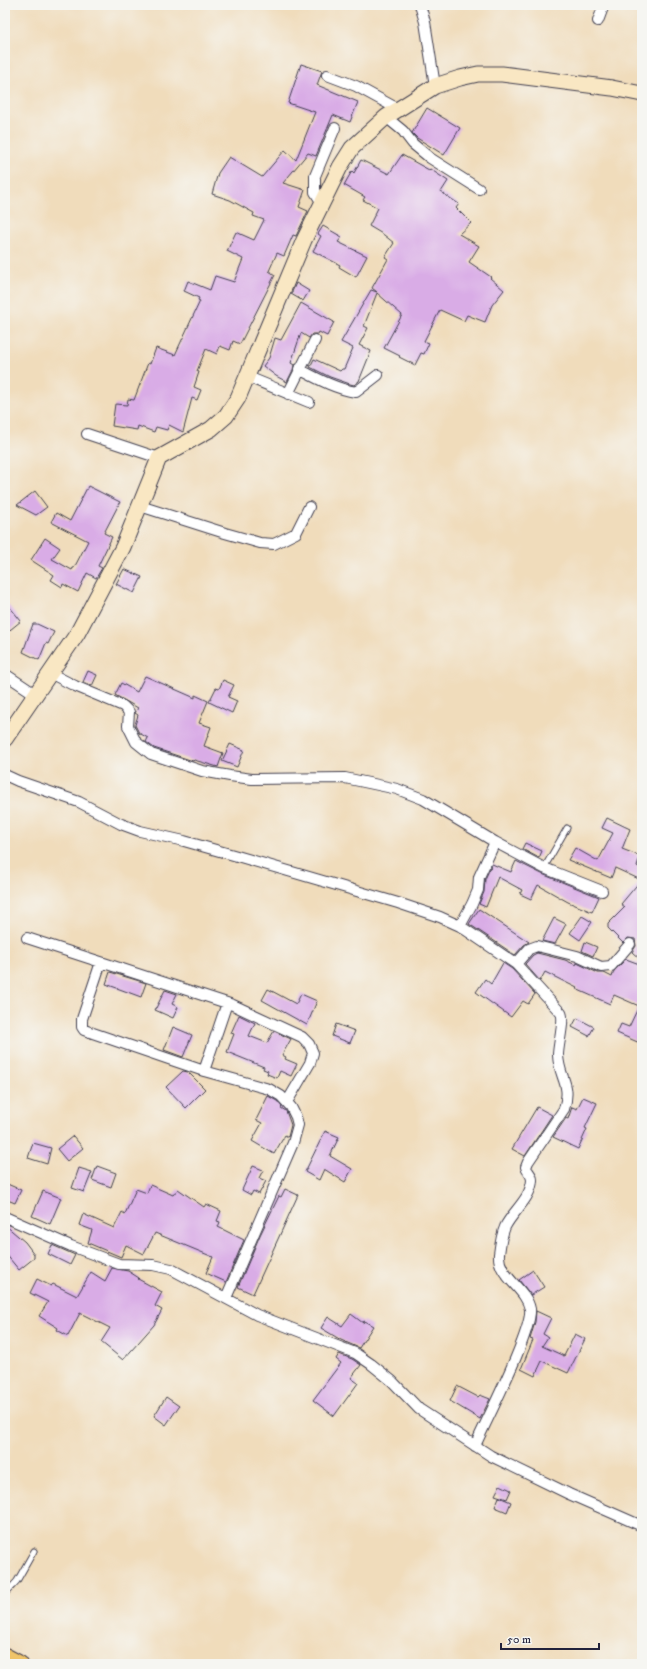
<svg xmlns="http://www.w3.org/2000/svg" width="647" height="1669" viewBox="0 0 647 1669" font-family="'IM FELL DW Pica',serif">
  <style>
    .building { fill: #d9ace6 }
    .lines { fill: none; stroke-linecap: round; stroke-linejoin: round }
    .lane-casing { stroke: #413e4e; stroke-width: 7 }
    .street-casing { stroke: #413e4e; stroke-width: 12 }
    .secondary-casing { stroke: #413e4e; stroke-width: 17 }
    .primary-casing { stroke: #413e4e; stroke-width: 18 }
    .lane { stroke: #fff; stroke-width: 5 }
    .street { stroke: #fff; stroke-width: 10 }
    .secondary { stroke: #f9e7c3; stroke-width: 15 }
    .primary { stroke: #f0c469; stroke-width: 16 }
  </style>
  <rect width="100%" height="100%" fill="#f6f6f2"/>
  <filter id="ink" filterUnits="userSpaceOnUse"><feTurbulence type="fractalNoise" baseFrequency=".025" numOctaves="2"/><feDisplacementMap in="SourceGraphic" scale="8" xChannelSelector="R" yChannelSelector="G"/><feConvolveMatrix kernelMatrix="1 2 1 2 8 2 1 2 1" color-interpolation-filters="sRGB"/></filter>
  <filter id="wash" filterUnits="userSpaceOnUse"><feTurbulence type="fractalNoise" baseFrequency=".012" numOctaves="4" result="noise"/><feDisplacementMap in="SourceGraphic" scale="16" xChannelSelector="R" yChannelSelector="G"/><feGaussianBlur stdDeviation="0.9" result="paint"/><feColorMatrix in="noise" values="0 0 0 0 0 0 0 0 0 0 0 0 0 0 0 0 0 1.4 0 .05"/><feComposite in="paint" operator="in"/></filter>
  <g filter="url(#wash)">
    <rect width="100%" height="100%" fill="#f0dcbb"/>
    <g id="blocks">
      <path class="building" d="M301,64L322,71L317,85L358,102L350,122L333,115L316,156L308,153L283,183L305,190L299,207L308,211L296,236L293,235L284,256L277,253L269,271L275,275L240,344L233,341L230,350L220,346L217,354L206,349L197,371L199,372L194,387L201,390L197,400L192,398L183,432L169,425L167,430L156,427L154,432L138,426L137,430L112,426L115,404L127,405L128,399L134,400L148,363L150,364L156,348L175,355L200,301L198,300L199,298L184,291L188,281L210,290L215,276L234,282L243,259L227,251L236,232L254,240L264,220L253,216L254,213L230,200L212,194L218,173L229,157L262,177L285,150L296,160L315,112L288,103Z
        M427,108L460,128L444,155L417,138L412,133Z
        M402,155L429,170L430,169L448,181L441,192L459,204L456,208L471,223L459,234L479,246L469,262L491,277L490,278L504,290L492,305L485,322L467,315L464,321L440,310L424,341L429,343L424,354L421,353L415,365L399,357L400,356L384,348L402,315L377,293L364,326L368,328L359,345L371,351L359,381L354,385L350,384L330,377L310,367L314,359L340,371L342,369H344L353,348L341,342L371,290L377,292L372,288L388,259L385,257L394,243L384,235L369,226L378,208L363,200L365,197L344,185L352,171L354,173L361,160L389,174Z
        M323,226L342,237L338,242L367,256L356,277L339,267L340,265L313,251L321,236L318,234Z
        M296,283L309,291L303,301L291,294Z
        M301,303L334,322L327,336L319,332L318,334H312L309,338L301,333L291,363L294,365L293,370L287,382L276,376L263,366L269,358L275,338L281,340Z
        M88,486L120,502L104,533L112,537L98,566L102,568L96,578L87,573L78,592L63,584L62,587L51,580L54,575L31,560L45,538L60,548L52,559L72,570L73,568H74L88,541L51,522L56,513L70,521Z
        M35,491L47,507L36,515L17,505Z
        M124,569L142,577L134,593L116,584Z
        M5,601L21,621L5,634Z
        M33,624H37L54,632L48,644L46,643L39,660L23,652Z
        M88,671L97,675L92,686L83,682Z
        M145,676L195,698V695L208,701L199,723L211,727L204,746L223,753L218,767L194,760L193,761L154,748L146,742L148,738L139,733L135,725L138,715L135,713L138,708L115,695L121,683L137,692Z
        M223,680L234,685L228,697L237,701L232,713L209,702L216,688L219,689Z
        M230,744L244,750L237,767L222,761Z
        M607,818L630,829L622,849L640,856L637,866L642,869V961L632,952L636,946L635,939L628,938L623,943L608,928V924L625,907L621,904L641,880L615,868L611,878L568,860L575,848L598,861L613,833L602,828Z
        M525,843L542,851L539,858L522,849Z
        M516,861L542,874L599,897L592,912L568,902L538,885L531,899L520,894L522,890L498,877L486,907L479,904L484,892L485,879L492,864L511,872Z
        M479,909L529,942L524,945L515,955L469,924Z
        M582,916L592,922L580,940L570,933Z
        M554,918L566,924L555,944L542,941Z
        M585,942L597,947L593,956L582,951Z
        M537,953L565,960L576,965L577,963L598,973H604L612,977L614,971L626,959L642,965V1044L617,1033L621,1024L629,1027L639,1006L614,995L610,1004L576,989L577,988L545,972L540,981L525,964L533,955Z
        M503,963L512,969L535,994L528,1004L523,1001L511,1017L476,992L485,979L491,984Z
        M110,972L146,983L141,997L106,984Z
        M268,989L296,1004L301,994L317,1001L307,1025L262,1000Z
        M165,990L177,994L172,1004L178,1007L173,1018L155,1010Z
        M239,1015L255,1023L249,1036L267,1043L274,1031L291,1039L282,1055L286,1057L285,1059L297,1064L291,1076L280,1071L277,1078L267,1074L268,1071L263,1069L264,1067L227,1052L234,1034L231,1033Z
        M577,1018L594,1027L589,1036L572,1027Z
        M336,1024L355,1031L350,1043L332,1036Z
        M173,1027L192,1035L183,1057L164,1050Z
        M183,1071L188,1072L205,1089L186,1108L166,1087Z
        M268,1096L277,1101L282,1107L281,1108L286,1111L291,1125L288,1137L285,1135L274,1154L252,1141L262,1123L256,1120Z
        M583,1097L597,1103L585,1128L587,1129L578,1149L553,1137L566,1118L568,1119L572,1107L577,1109Z
        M537,1107L552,1115L525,1156L512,1149Z
        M325,1131L339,1137L330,1156L352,1169L345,1182L324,1169L319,1180L305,1172Z
        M73,1136L83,1148L67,1161L57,1149Z
        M33,1143L51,1148L47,1164L28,1158Z
        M97,1166L116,1173L111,1187L92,1180Z
        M253,1166L263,1170L259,1178L266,1181L259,1194L253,1191L251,1195L242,1190Z
        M79,1168L92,1172L84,1192L72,1188Z
        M5,1183L21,1190L15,1203L5,1199Z
        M150,1185L173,1195L178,1189L204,1207L206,1204L221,1211L217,1221L220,1222L218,1227L244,1240L226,1282L206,1273L213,1257L155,1233L144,1254L126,1245L121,1257L88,1243L92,1230L79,1225L83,1214L114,1228L122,1212L125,1214L136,1189L147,1193Z
        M285,1189L298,1195L253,1294L238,1287L260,1235L279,1196L281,1197Z
        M43,1191L61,1198L50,1224L32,1216Z
        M5,1225L25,1242L34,1254V1258L19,1270L5,1253Z
        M52,1245L75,1255L70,1265L48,1254Z
        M112,1268L128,1271L139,1278L138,1279L162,1292L155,1306L162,1310L154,1325L123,1360L101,1342L110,1328L80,1313L68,1336L57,1330L58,1328L39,1316L48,1302L30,1293L37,1279L51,1286L53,1284L77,1296L91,1272L105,1281Z
        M533,1270L544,1287L531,1295L519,1280Z
        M536,1311L551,1318L543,1334L548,1337L542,1346L564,1356L575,1334L585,1339L568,1373L542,1361L535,1376L521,1369L533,1340L530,1339L535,1322Z
        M351,1314L363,1323L364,1321L373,1326L359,1348L341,1340L321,1328L328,1317L342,1326Z
        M339,1354L352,1359L361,1365L351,1378L358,1383L334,1416L313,1400L341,1363L336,1359Z
        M457,1386L478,1397L480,1395L490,1399L480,1419L450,1401Z
        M166,1397L179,1406L166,1425L154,1416Z
        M500,1485L511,1490L507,1499L495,1495Z
        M499,1497L511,1502L507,1512L495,1507Z"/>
    </g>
  </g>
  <g filter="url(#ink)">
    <use href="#blocks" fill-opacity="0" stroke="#413e4e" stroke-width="1"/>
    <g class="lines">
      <g class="lane-casing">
        <path id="lane" d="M544,868L567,828
          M5,1594L17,1581L34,1551"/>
      </g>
      <g class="street-casing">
        <path id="street" d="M420,5L425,22L435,86
          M598,21L604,5
          M327,75L356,86L398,109
          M386,117L403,131L413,144L430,158L479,189
          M322,203L315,192V176L335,128
          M299,369C318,379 336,389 356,392L378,375
          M248,377L309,402
          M288,394L315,340
          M87,434L159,458
          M140,506L225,533L260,543L274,544L296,533L309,507
          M50,673L75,686L123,706L129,712L128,726L136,742L151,754L202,771L230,776L252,779L345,778L397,789L423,799L495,842L479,877L478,890L472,904L460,926
          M5,674L35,694
          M5,775L18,781L79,802L121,824L140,831L184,841L237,856L398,903L440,917L460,926L516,964L561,1013C565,1020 558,1045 558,1055C559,1079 572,1083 564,1109L528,1162L526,1167C527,1172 532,1174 532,1180C531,1199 512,1212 505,1227C502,1234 500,1246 499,1254C497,1276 526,1288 530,1309C533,1330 486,1421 475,1446
          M495,842L544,868L602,891
          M27,938L233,1005L302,1037L309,1044L313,1053L310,1063L287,1102
          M101,962L82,1019V1027L84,1030L204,1071L269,1089L281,1096L291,1107L296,1117L298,1125L293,1143L226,1298
          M516,964L529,949L537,946L577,956L601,967L611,966L630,944
          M204,1071L227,1003
          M5,1217L71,1246L119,1264L153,1265L171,1269L257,1315L355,1353L371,1364L392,1381L419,1409L491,1456L569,1494L642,1526"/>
      </g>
      <g class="secondary-casing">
        <path id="secondary" d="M5,739L77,634L123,547L159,458L211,429L226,416L238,398L304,240L340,167L352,148L386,117L435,86L460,78L478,74H502L612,88L642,94"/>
      </g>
      <g class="primary-casing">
        <path id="primary" d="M5,1656L20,1664"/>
      </g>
      <use href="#lane" class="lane"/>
      <use href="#street" class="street"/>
      <use href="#secondary" class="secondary"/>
      <use href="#primary" class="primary"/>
    </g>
  </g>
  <rect width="647" height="1669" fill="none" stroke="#f6f6f2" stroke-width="20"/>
  <path d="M501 1643v6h98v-6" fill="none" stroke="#22223b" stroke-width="2"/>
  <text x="507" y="1643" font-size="12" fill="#22223b" stroke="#f6f6f2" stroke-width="3" paint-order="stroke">50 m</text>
</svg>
